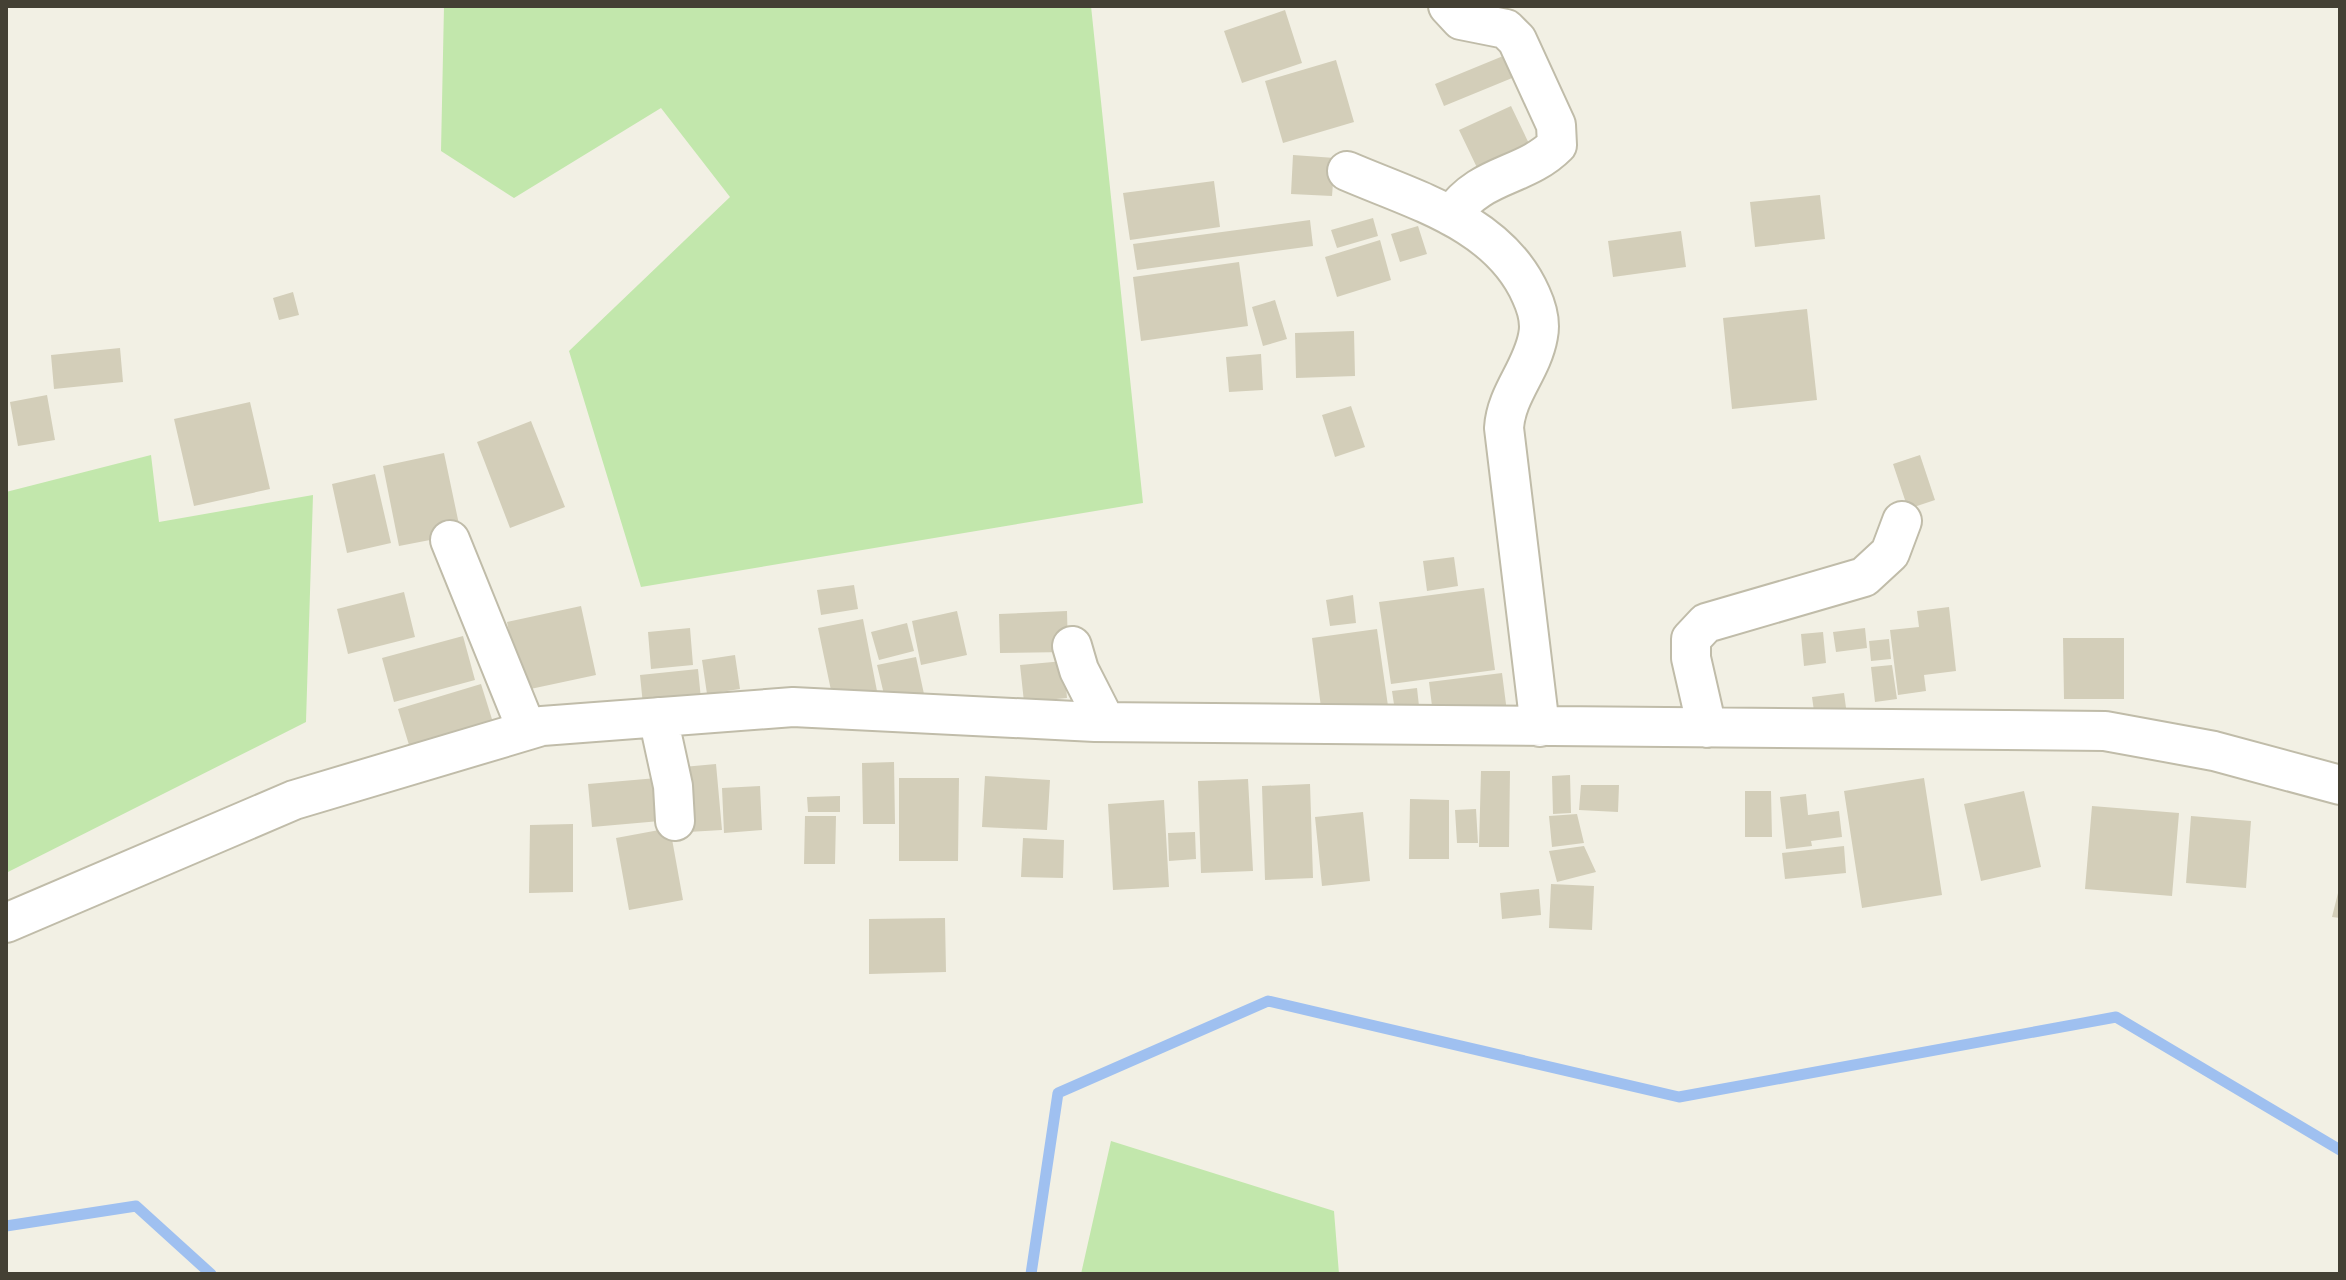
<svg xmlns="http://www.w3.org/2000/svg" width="2346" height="1280" viewBox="0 0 2346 1280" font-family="Overpass,sans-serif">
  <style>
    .green { fill: #c2e7ac }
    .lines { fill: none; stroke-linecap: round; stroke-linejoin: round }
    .stream { stroke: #9fc0f0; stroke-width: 11 }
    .building { fill: #d3ceb9 }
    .minor-casing { stroke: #c0bca9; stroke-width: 42 }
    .minor { stroke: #fff; stroke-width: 38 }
  </style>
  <rect width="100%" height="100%" fill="#f2f0e4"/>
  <path class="green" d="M444,6H1091L1143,503L641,587L569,351L730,197L661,108L514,198L441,151Z
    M151,455L159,522L313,495L306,722L6,873V492Z
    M1111,1141L1334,1211L1339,1274H1081Z"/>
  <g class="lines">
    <path class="stream" d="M6,1226L136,1206L211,1274
      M1031,1274L1058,1093L1268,1001L1679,1097L2116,1017L2340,1150"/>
  </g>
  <path class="building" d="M1285,10L1302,63L1242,83L1224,31Z
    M1508,54L1517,76L1444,106L1435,84Z
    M1336,60L1354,122L1283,143L1265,81Z
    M1511,106L1534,154L1482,178L1459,130Z
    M1293,155L1335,158L1332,196L1291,194Z
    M1214,181L1220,227L1130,240L1123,193Z
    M1820,195L1825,239L1755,247L1750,202Z
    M1373,218L1378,236L1337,248L1331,230Z
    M1310,220L1313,246L1137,270L1133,244Z
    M1418,226L1427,254L1400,262L1391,234Z
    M1681,231L1686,267L1613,277L1608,241Z
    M1380,240L1391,280L1337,297L1325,257Z
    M1239,262L1248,326L1141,341L1133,277Z
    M293,292L299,315L279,320L273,298Z
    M1275,300L1287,339L1263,346L1252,307Z
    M1807,309L1817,400L1732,409L1723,318Z
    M1354,331L1355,376L1296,378L1295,333Z
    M120,348L123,382L54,389L51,355Z
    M1261,354L1263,390L1229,392L1226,357Z
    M47,395L55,440L18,446L10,402Z
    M250,402L270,489L194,506L174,419Z
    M1351,406L1365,447L1335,457L1322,415Z
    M531,421L565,507L510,528L477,442Z
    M444,453L461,534L399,546L383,466Z
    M1920,455L1935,500L1908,509L1893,464Z
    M375,474L391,543L347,553L332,484Z
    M1454,557L1458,586L1427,591L1423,561Z
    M854,585L858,609L821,615L817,590Z
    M1484,588L1495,670L1391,684L1379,602Z
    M404,592L415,637L348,654L337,609Z
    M1353,595L1356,623L1330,626L1326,600Z
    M581,606L596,675L521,691L507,622Z
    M1949,607L1956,671L1924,675L1926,691L1898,695L1890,630L1919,627L1917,611Z
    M957,611L967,655L921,665L912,621Z
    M1067,611L1068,652L1000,653L999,614Z
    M863,619L877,691L833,700L818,628Z
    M907,623L914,651L879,660L871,632Z
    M690,628L693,665L651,669L648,632Z
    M1865,628L1867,648L1836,652L1833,632Z
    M1377,629L1388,706L1322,715L1312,638Z
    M1823,632L1826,663L1804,666L1801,634Z
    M463,636L475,680L394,702L382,658Z
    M2063,638H2124V699H2064Z
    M1889,639L1891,659L1871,661L1869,641Z
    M735,655L740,689L707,694L702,660Z
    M916,657L924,694L886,703L877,665Z
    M1064,661L1067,698L1024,702L1020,665Z
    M1892,665L1897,699L1875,702L1871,667Z
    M698,669L702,709L644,715L640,675Z
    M1502,673L1507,712L1434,722L1429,682Z
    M481,684L496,732L413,758L398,709Z
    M1417,688L1420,715L1396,718L1392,691Z
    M1844,693L1847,715L1815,718L1812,697Z
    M894,762L895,824H863L862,763Z
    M716,764L722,830L688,832L683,767Z
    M1481,771H1510L1509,847H1479Z
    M1570,775L1571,813L1553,814L1552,776Z
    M985,776L1050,780L1047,830L982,827Z
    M657,778L660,821L592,827L588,784Z
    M899,778H959L958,861H899Z
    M1924,778L1942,895L1862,908L1844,791Z
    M1248,779L1253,871L1201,873L1198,781Z
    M1310,784L1313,878L1265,880L1262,786Z
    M1581,785H1619L1618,812L1579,810Z
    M760,786L762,830L724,833L722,788Z
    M1745,791H1771L1772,837H1745Z
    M2024,791L2041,867L1981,881L1964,804Z
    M1806,794L1808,815L1839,811L1842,837L1811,841L1812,846L1786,849L1780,797Z
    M840,796V812H808L807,797Z
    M1410,799L1449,800V859H1409Z
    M1164,800L1169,887L1113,890L1108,804Z
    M2092,806L2179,813L2172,896L2085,889Z
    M1476,809L1478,843H1457L1455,810Z
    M1363,812L1370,881L1322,886L1315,817Z
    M1577,814L1584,843L1552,847L1549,816Z
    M805,816H836L835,864H804Z
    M2191,816L2251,821L2246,888L2186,883Z
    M573,824V892L529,893L530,825Z
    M670,828L683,900L629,910L616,838Z
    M1195,832L1196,859L1169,861L1168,833Z
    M1023,838L1064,840L1063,878L1021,877Z
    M1584,846L1596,872L1557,882L1549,851Z
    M1844,846L1846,873L1785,879L1782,853Z
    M1551,884L1594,886L1592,930L1549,928Z
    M1539,889L1541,915L1502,919L1500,893Z
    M2339,889H2340V918L2332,917Z
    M945,918L946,972L869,974V919Z"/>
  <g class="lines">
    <g class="minor-casing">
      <path id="minor" d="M1448,6L1461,20L1506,29L1517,40L1556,125L1557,145C1524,178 1481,172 1451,216
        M1347,171C1414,200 1499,222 1531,295C1537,308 1541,322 1538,336C1532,370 1506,394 1504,428L1540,727
        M450,540L527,730
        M1072,646L1079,670L1105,721
        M658,717L673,786L675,821
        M1707,728L1691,658V639L1706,623L1864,577L1890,553L1902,521
        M6,923L294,800L542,726L793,707L1095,722L2105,731L2214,751L2340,785"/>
    </g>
    <use href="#minor" class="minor"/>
  </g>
  <rect width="2346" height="1280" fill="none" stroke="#444034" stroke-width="16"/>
</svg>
